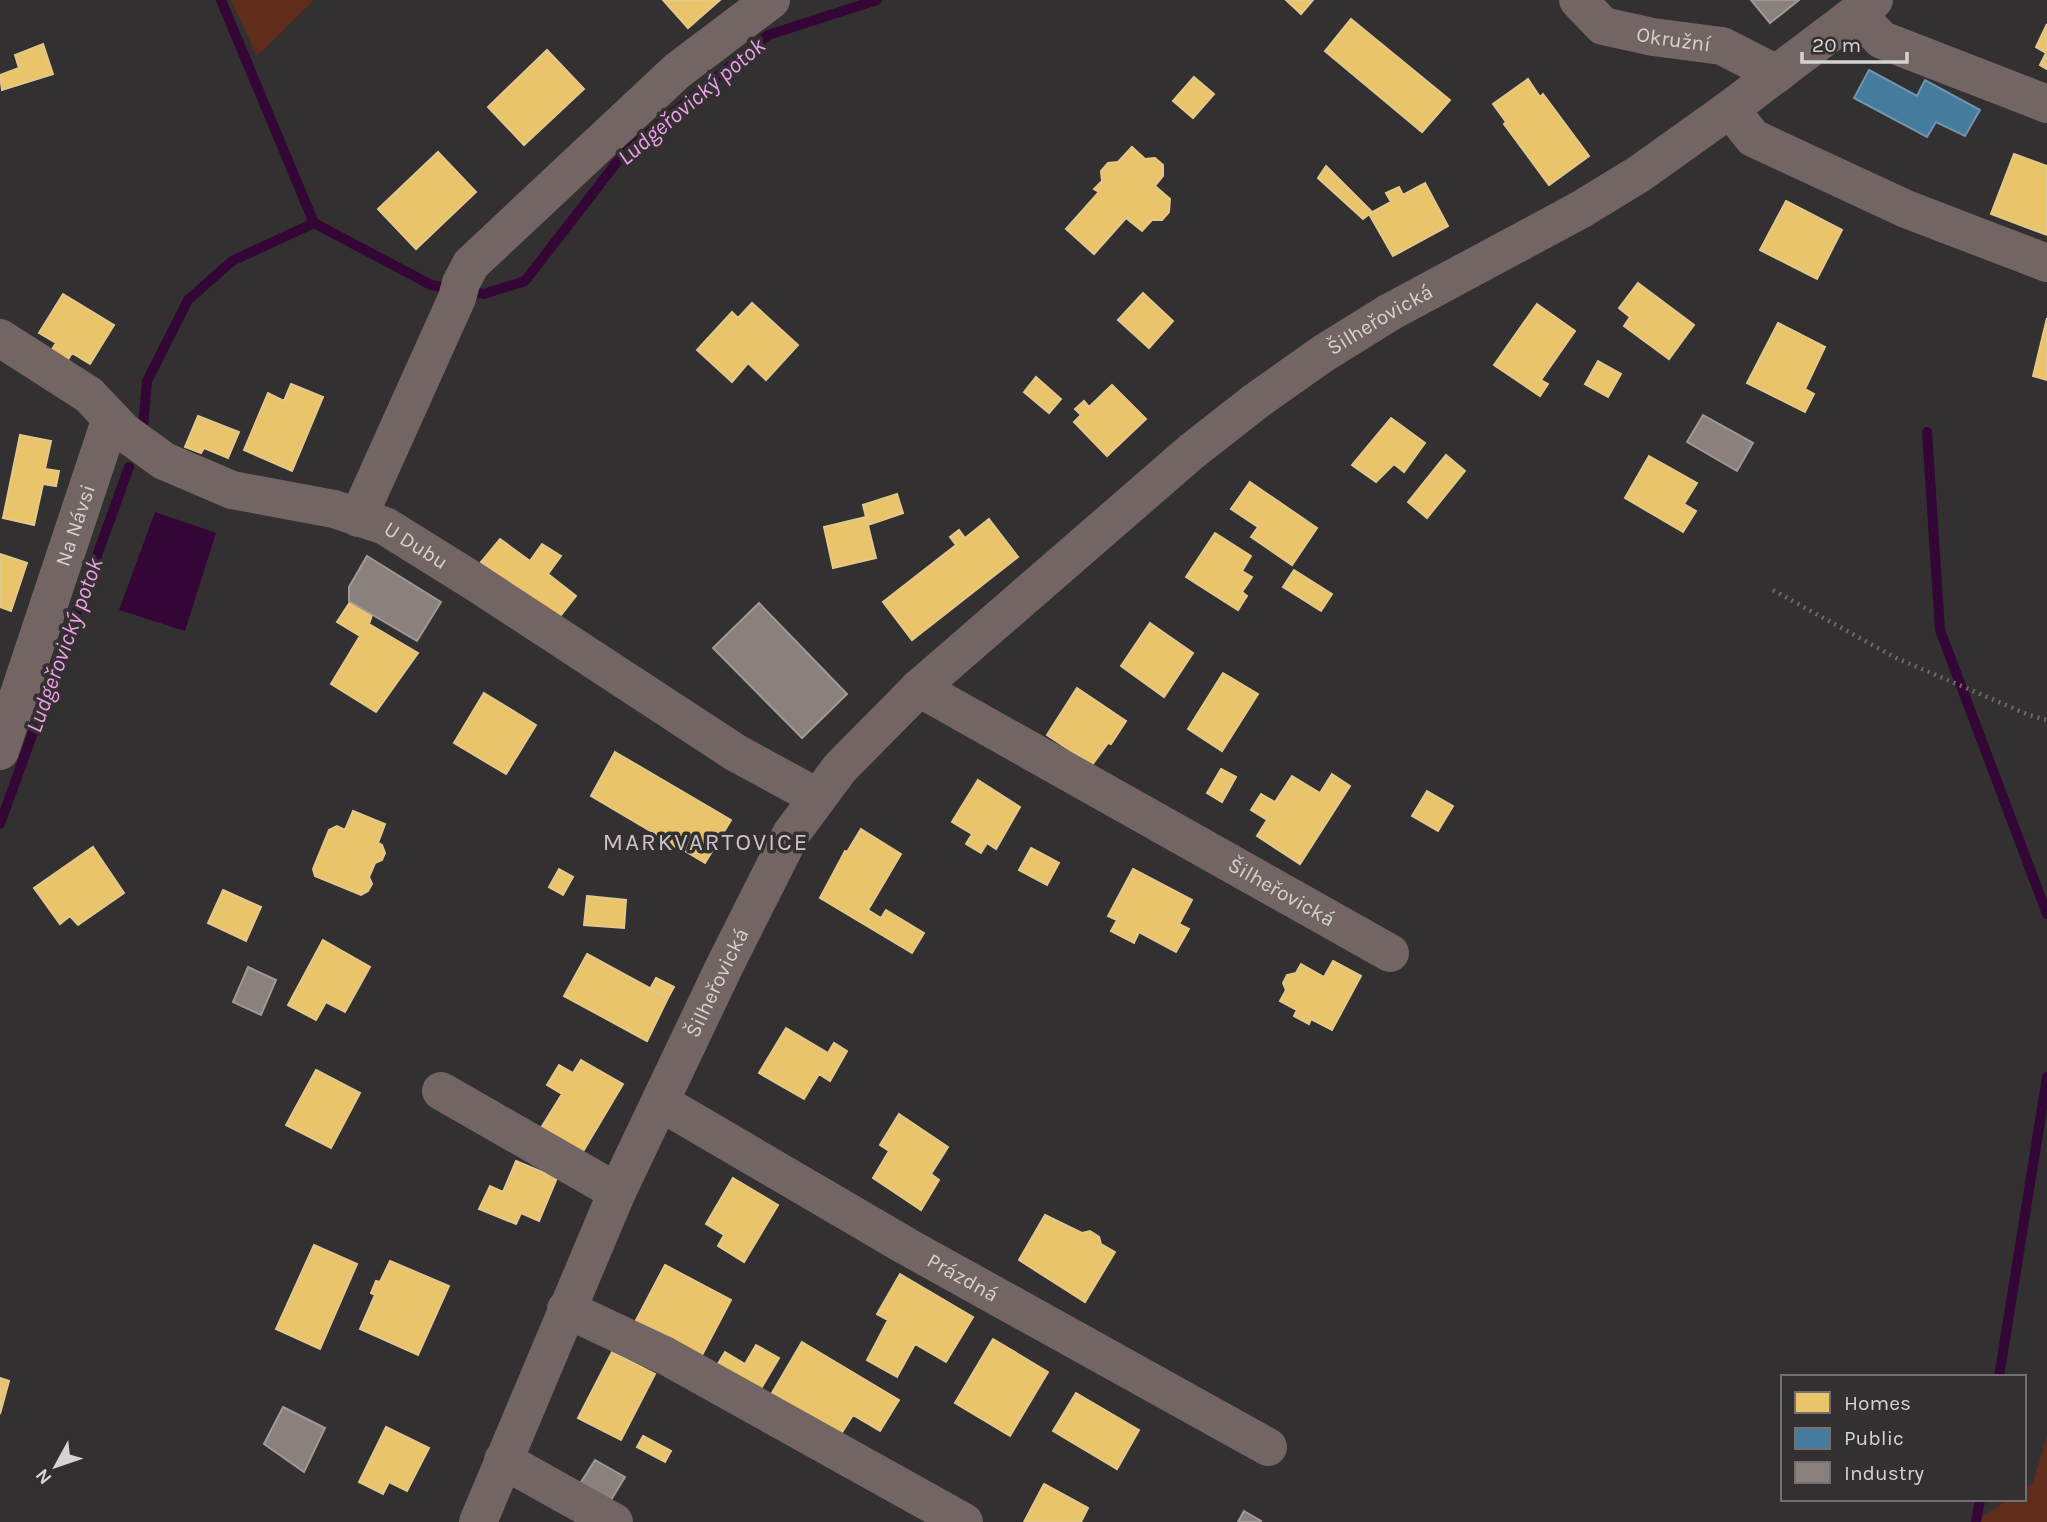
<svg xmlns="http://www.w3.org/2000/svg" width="2047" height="1522" viewBox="0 0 2047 1522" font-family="Karla,sans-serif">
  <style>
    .green { fill: #602d1b }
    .water { fill: #340636 }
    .homes { fill: #e9c46a; stroke: #e3c889; stroke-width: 2 }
    .public { fill: #457b9d; stroke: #7095ad; stroke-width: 2 }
    .industry { fill: #8a817c; stroke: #a09996; stroke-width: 2 }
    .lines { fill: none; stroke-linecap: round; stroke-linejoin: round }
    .stream { stroke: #340636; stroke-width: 10 }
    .path { stroke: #716768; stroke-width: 4.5; stroke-dasharray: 2 5; stroke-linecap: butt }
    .minor { stroke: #746565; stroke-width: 38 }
    .labels { text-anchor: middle; stroke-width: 7; stroke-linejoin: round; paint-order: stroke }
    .street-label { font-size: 21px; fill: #d5d2d2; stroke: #342f30 }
    .water-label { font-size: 23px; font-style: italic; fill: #ec9feb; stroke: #342f30 }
    .quarter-label { font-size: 24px; letter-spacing: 2px; fill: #cbc5c6; stroke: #342f30 }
  </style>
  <rect width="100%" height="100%" fill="#333031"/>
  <path class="green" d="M231,0H314L257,56Z
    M2047,1436V1522H1974L2009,1499H2024V1489L2033,1483Z"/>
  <path class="water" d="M155,512L216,533L185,631L119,610Z"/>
  <path class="homes" d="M663,0H720L688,28Z
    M1286,0H1313L1301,14Z
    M1351,19L1450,100L1422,132L1325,51Z
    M2047,24V69L2040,65L2046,53L2036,47Z
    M43,44L53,74L2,90L0,75L19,68L15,55Z
    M547,50L584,89L524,145L488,107Z
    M1194,77L1214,94L1193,118L1173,101Z
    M1528,79L1540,97L1543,94L1589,156L1549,185L1504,124L1506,122L1493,104Z
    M1132,147L1145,159L1155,158L1163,165V176L1155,186L1170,199L1169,212L1162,220H1152L1142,231L1126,218L1094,254L1066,229L1099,192L1094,189L1102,181L1101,171L1108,163L1118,162Z
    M438,152L476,192L416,249L378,209Z
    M2014,154L2047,166V235L1991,214Z
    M1326,166L1372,212L1363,219L1318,178Z
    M1425,183L1448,226L1393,256L1369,214L1391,202L1386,193L1399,187L1403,195Z
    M1786,201L1842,230L1817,279L1760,250Z
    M1638,283L1694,325L1669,359L1624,326L1630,317L1619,308Z
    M1143,293L1173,321L1149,348L1118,320Z
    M63,294L114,325L90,364L72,353L67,361L51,351L56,343L39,333Z
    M752,303L798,345L766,380L748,363L732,382L697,350L732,312L738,318Z
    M1537,304L1575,331L1541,380L1548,384L1540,396L1494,365Z
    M2047,318V380L2033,376Z
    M1778,323L1825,347L1805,389L1814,394L1805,412L1747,383Z
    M1598,361L1621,374L1608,397L1585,384Z
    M1036,377L1061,399L1049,413L1024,392Z
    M291,384L323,397L292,471L244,450L268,393L284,401Z
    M1112,385L1146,419L1107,456L1074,422L1081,415L1075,409L1084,401L1089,407Z
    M198,416L239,432L228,458L204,448L201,453L185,447Z
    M1391,418L1425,443L1404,472L1394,464L1376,482L1352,465Z
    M20,435L51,441L45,469L59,471L56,486L43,484L34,525L3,518Z
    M1446,455L1465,471L1427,518L1408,502Z
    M1649,456L1697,483L1684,504L1696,511L1683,532L1625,498Z
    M1250,482L1317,528L1292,565L1251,537L1258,527L1231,509Z
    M897,494L903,513L868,525L863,505Z
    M866,517L876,558L833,568L824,527Z
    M989,519L1018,557L912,640L883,602L956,545L950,537L959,530L965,538Z
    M1215,533L1251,556L1242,571L1252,577L1242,592L1247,596L1238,610L1186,577Z
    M500,539L530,561L542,544L561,556L548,574L576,596L557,620L481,562Z
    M0,554L27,563L11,611L0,607Z
    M1294,570L1332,594L1321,611L1283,587Z
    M350,602L372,615L369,624L418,653L376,712L331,684L360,636L337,622Z
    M1150,623L1193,653L1164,697L1121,666Z
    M1223,673L1258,694L1222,751L1188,729Z
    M1077,688L1126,721L1111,744L1108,743L1092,765L1047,735Z
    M484,693L536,725L506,774L454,743Z
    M615,752L731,820L705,863L675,845L671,852L659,844L662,838L591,796Z
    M1221,769L1236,777L1222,802L1207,793Z
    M1332,774L1350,786L1300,864L1257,836L1267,820L1251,810L1261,794L1275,802L1292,776L1320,793Z
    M978,780L1020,807L996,849L987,843L981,853L966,844L972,834L952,822Z
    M1427,791L1453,806L1438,831L1412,816Z
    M353,811L385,824L378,843L382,845L385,853L382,860L375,863L369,877L372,884L368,891L361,895L315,876L313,869L329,830L337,826L345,830Z
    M861,829L901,854L868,910L881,918L886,910L924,933L912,953L820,898L845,851L847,852Z
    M93,847L124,893L78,925L70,916L60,924L34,888Z
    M1031,848L1059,863L1047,885L1019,870Z
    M559,869L573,877L563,895L549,887Z
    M1133,869L1192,900L1179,924L1189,929L1176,952L1139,932L1134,943L1111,931L1117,920L1108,916Z
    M223,890L261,907L246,941L208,923Z
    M587,896L626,900L624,928L584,925Z
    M323,940L370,967L345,1012L326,1002L316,1020L288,1005Z
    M587,954L668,998L647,1041L564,996Z
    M1333,961L1361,976L1332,1030L1311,1019L1309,1024L1294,1016L1297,1010L1280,1001L1286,990L1283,983L1287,975L1296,973L1301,964L1324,977Z
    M656,978L674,987L668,998L650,989Z
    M786,1028L828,1053L834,1043L847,1051L830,1081L819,1074L804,1099L759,1073Z
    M581,1060L623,1084L582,1153L541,1128L562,1094L547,1085L559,1065L573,1073Z
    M316,1070L360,1093L331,1148L286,1125Z
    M899,1114L948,1147L931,1174L939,1180L921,1210L873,1178L889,1151L880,1145Z
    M516,1161L557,1178L539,1221L521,1213L516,1224L479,1209L490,1186L503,1192Z
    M733,1178L778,1205L744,1262L718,1246L724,1235L706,1224Z
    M1045,1215L1082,1233L1090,1231L1099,1237L1101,1244L1115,1252L1085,1302L1019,1260Z
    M314,1245L357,1264L320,1349L276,1329Z
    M390,1261L449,1286L418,1355L360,1329L375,1295L371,1293L376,1281L380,1282Z
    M665,1265L731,1300L701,1357L635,1322Z
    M900,1274L973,1317L946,1362L915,1344L897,1377L867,1360L888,1320L877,1314Z
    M993,1339L1048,1372L1010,1436L955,1403Z
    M802,1342L899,1400L880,1431L853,1415L841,1434L772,1393Z
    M756,1345L779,1358L756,1397L713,1372L725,1352L745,1364Z
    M612,1352L655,1374L621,1440L578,1418Z
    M0,1378L9,1381L0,1414Z
    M1076,1393L1139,1430L1117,1469L1053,1431Z
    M386,1427L429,1448L407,1491L389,1482L383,1494L359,1482Z
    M643,1436L671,1451L665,1462L637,1447Z
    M1044,1484L1088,1508L1081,1522H1024Z"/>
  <path class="public" d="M1869,70L1917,96L1925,80L1980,110L1965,136L1936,122L1927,137L1854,98Z"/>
  <path class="industry" d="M1751,0H1799L1770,23Z
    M1703,415L1753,443L1737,471L1687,442Z
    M367,556L441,602L417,641L349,601V587Z
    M759,603L847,694L802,738L713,648Z
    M248,967L276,980L261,1015L233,1002Z
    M283,1407L325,1428L304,1472L264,1444Z
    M595,1460L625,1477L608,1505L578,1487Z
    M1244,1511L1261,1521L1260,1522H1238Z"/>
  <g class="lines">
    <path class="stream" d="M221,0L314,223
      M143,427L147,381L188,300L232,261L314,223L431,285L484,294L525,281L624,153L768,35L877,0
      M1927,432L1940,630L2047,914
      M0,824L129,467
      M1999,1377L2047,1077
      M1976,1522L1980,1499"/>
    <path class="path" d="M1773,590L1894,657L2029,715L2047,720"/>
    <g class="minor">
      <path id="s1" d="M1578,0L1603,26L1653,37L1722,46L1777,74"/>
      <path d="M1856,14L1882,40L2047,104"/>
      <path d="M1730,109L1753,138L1906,209L2047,263"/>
      <path id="s2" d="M0,338L89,395L124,432L164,461L232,490L334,509L385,526L475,582L736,753L817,797"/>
      <path d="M358,518L457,298L461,283L471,264L677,71L771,0"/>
      <path id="s3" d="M919,688L1390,953"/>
      <path id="s4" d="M0,751L111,418"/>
      <path d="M441,1091L617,1192"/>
      <path id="s5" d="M660,1102L906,1246L1268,1447"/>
      <path d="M566,1309L666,1356L964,1522"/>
      <path d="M503,1460L614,1522"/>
      <path id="s6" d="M478,1522L617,1192L725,965L791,834L840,768L919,688L1191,452L1256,401L1324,353L1390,312L1580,210L1639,174L1730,109L1874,0"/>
    </g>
  </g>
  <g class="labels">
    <g class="street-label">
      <text dy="7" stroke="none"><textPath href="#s1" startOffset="108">Okružní</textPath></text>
      <text dy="7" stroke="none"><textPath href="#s6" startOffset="1542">Šilheřovická</textPath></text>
      <text dy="7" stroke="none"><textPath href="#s4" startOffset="238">Na Návsi</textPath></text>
      <text dy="7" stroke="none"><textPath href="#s2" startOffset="474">U Dubu</textPath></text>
      <text dy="7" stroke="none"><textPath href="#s3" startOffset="416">Šilheřovická</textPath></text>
      <text dy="7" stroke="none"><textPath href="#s6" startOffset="590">Šilheřovická</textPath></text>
      <text dy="7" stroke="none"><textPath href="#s5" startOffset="350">Prázdná</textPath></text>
    </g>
    <g class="water-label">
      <text transform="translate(691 101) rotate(-40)" y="8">Ludgeřovický potok</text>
      <text transform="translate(64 645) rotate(-70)" y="8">Ludgeřovický potok</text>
    </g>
    <g class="quarter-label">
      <text x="706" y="850">MARKVARTOVICE</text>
    </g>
  </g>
  <rect x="1781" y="1375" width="245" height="126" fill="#342f30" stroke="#747071" stroke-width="2"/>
  <rect x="1795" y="1392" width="35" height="21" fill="#e9c46a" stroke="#747071" stroke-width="2"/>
  <text x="1844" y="1410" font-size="21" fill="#d5d2d2">Homes</text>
  <rect x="1795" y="1428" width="35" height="21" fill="#457b9d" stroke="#747071" stroke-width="2"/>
  <text x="1844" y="1445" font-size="21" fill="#d5d2d2">Public</text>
  <rect x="1795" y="1462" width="35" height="21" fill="#8a817c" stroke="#747071" stroke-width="2"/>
  <text x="1844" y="1480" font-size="21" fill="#d5d2d2">Industry</text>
  <g transform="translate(56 1466) rotate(230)" stroke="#342f30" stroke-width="5" paint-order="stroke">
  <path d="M0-5L12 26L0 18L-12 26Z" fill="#d5d2d2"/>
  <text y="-10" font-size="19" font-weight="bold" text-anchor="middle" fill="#d5d2d2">N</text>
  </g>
  <path d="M1802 52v10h105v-10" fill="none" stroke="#d5d2d2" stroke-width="3.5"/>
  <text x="1812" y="52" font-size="21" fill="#d5d2d2" stroke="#342f30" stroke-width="5" paint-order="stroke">20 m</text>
</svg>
